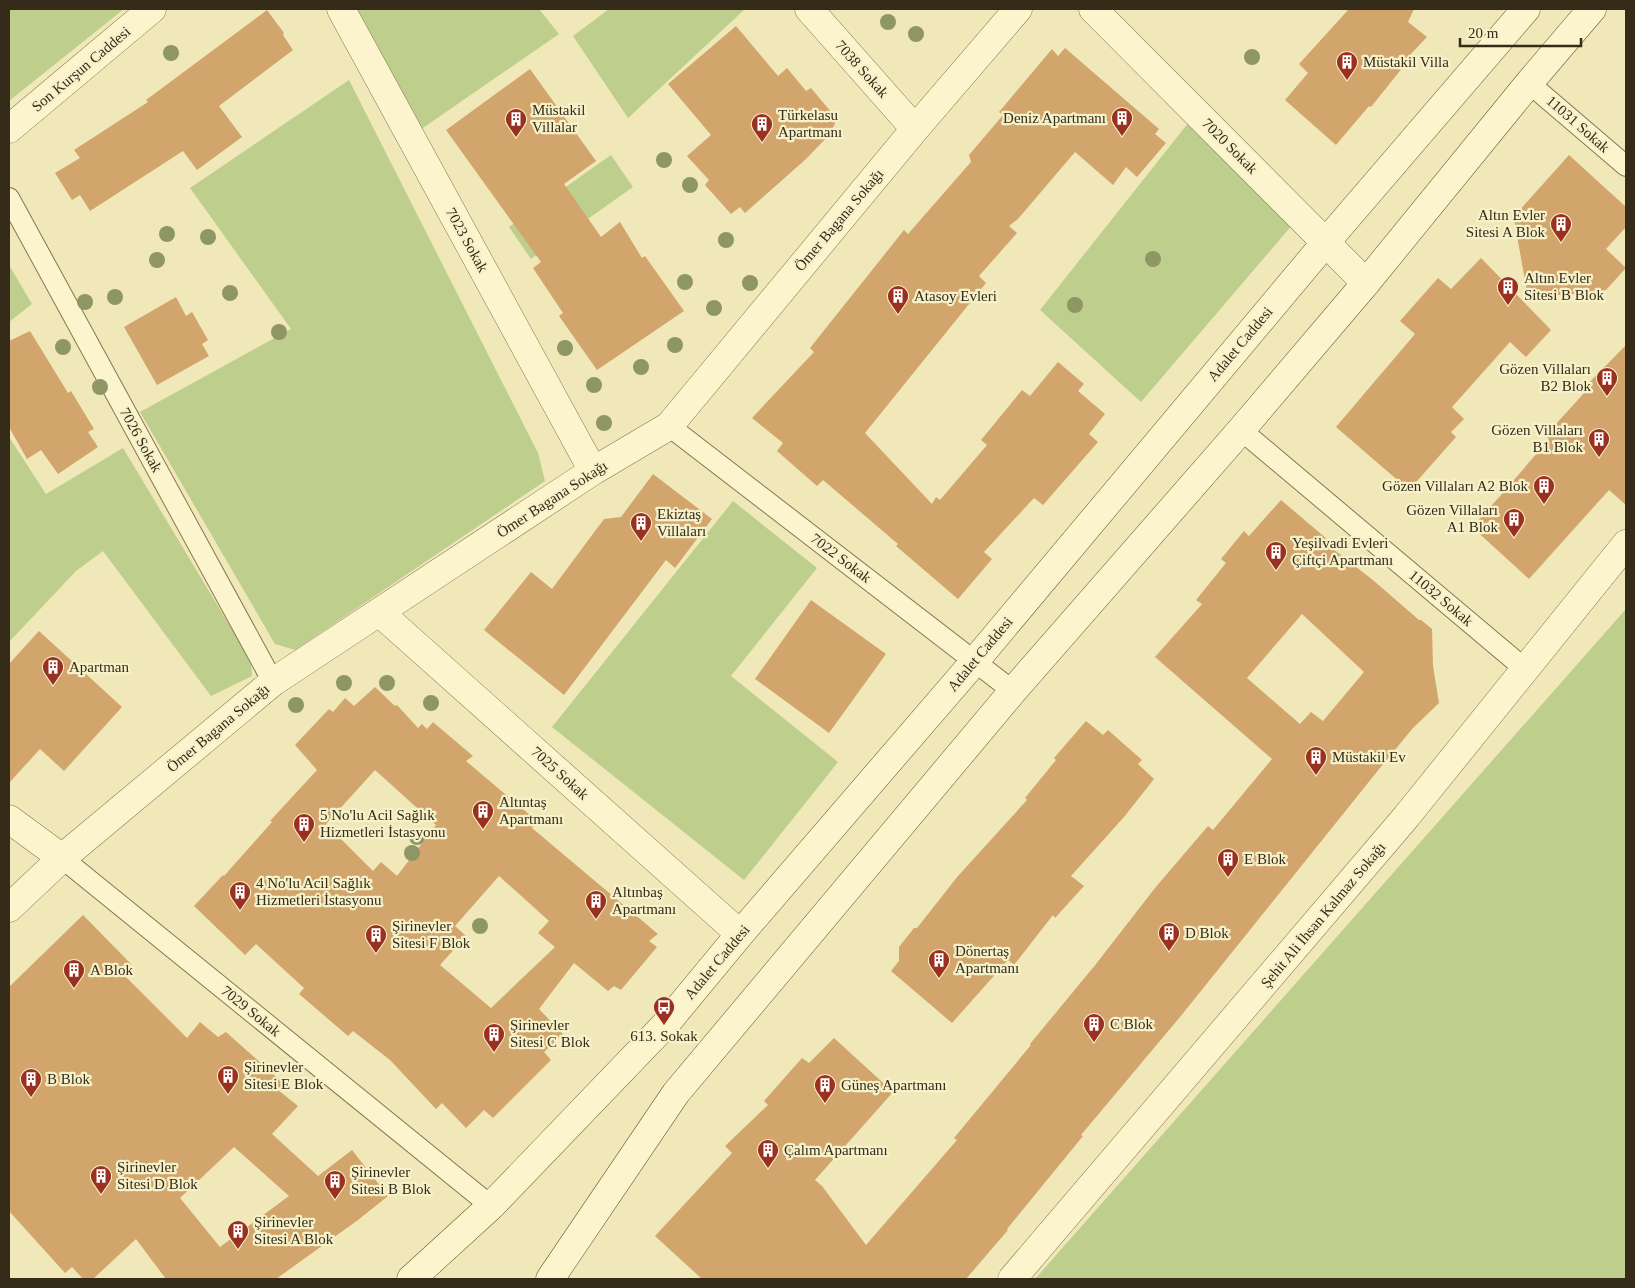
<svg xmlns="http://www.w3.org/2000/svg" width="1635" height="1288" viewBox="0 0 1635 1288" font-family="Georgia,serif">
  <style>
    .green { fill: #bdce8d }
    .building { fill: #d1a56c; fill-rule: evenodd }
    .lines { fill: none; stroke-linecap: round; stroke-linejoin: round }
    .lane-casing { stroke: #877653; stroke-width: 22 }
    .street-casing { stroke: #877653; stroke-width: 29 }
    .secondary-casing { stroke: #695736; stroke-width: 29 }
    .lane { stroke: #fbf4cc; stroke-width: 20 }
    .street { stroke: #fbf4cc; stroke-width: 28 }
    .secondary { stroke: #fbf4cc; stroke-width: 28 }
    .tree { fill: #8e9664 }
    .labels { text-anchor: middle; stroke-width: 4.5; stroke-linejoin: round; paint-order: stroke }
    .poi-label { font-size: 15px; fill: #352b19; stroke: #f7f1c9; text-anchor: start }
    .street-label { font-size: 15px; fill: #352b19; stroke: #f7f1c9 }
  </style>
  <rect width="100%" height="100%" fill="#f0e8b9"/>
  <path class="green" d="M9,9H124L9,101Z
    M349,9H539L559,34L417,132Z
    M609,9H745L628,118L573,36Z
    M349,80L538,453L545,481L295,650L275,644L140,412L291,329L190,188Z
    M1193,117L1293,224L1141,402L1040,310Z
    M611,155L633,187L531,259L509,227Z
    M9,265L32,304L9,322Z
    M9,437L46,494L123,448L251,661L252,676L211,696L103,551L76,571L9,642Z
    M733,501L817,568L731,676L838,762L744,880L552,727Z
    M1626,609V1279H1035Z"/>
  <path class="building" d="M1349,9H1414L1408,22L1427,37L1405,60L1407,62L1371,107L1369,106L1336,145L1285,100L1308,73L1299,64Z
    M267,10L284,33L283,35L293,50L219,106L242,137L197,170L183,151L90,211L80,195L72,200L55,173L80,158L74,150L148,102L146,100Z
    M736,26L778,76L787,68L806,91L811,88L837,119L830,134L806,159L745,213L740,207L731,214L705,185L709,180L687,156L711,135L668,84Z
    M1065,48L1159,129L1155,134L1166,143L1137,177L1126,167L1113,185L1075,152L1018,219L1009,226L1017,233L979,276L986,283L865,433L932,504L936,497L940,500L987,445L981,440L1022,390L1030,396L1058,362L1084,384L1078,391L1105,414L1089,434L1098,442L1043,505L1034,498L984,552L992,559L958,599L896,546L898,544L823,480L817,486L777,451L783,443L752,418L814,352L810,348L904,230L908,234L971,162L969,155L1003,115L999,112L1052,49L1058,56Z
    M530,69L596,161L564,184L601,237L620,222L642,258L645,256L684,311L597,370L559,316L563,313L533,268L541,262L446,130Z
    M1569,155L1626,207V227L1606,249L1626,268L1606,290L1589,293L1528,297L1514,219L1518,212Z
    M1481,258L1551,330L1526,357L1510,342L1452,407L1464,419L1451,432L1456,437L1409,490L1336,427L1415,334L1400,321L1438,278L1451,289Z
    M176,297L186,316L192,312L208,340L202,344L209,356L157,385L124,327Z
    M30,331L68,393L71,391L94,429L88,432L98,447L58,474L41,450L27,459L9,427V341Z
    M1626,345V505L1609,490L1529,579L1472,527L1502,494L1549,439L1545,436L1585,392L1582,390Z
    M653,474L712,519L675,568L666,560L564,695L484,630L531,572L552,589L604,519L621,517Z
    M1281,500L1327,539L1323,541L1374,581L1419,620H1421L1432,629L1433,666L1439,703L1413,728L1380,768L1180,1017L1081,1135L1083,1136L1007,1229L1008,1230L966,1279H702L655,1236L732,1153L725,1146L768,1105L764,1101L802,1058L809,1063L834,1038L893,1092L815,1180L822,1186L866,1245L957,1140L954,1138L1031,1045L1030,1044L1096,964L1155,888L1208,826L1213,830L1272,759L1155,657L1202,604L1196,600L1226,563L1221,559L1244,531L1249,536ZM1302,614L1364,672L1323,721L1311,712L1300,724L1247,678Z
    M811,600L886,654L829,733L755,679Z
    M39,631L122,707L64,771L40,749L9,783V664Z
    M375,687L395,706L397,705L418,728L422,724L427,729L433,722L473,756L466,761L537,821L532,828L658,934L649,941L657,947L621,990L614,986L608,991L574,963L539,1009L563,1034L544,1052L551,1060L493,1118L484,1110L466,1128L442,1103L436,1109L390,1060L353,1031L348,1036L299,994L304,988L256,944L245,955L194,906L223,875L224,876L272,822L270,821L317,770L295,745L329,709L333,712L345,698L354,706ZM375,770L436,825L397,876L381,862L373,871L326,824ZM499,876L549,921L538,933L555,947L491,1008L440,965L466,936L455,926Z
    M1086,721L1103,735L1108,730L1142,760L1138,764L1154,779L1124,817L1071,876L1084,886L1055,918L1053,915L1014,965L1008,960L952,1023L891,971L899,961V947L914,928H917L958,876L1027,800L1025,798L1056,760L1054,758Z
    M83,915L131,964L122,973L187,1038L200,1022L218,1037L226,1032L283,1083L278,1090L298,1106L272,1134L318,1176L352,1150L388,1196L358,1220L276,1279H166L136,1239L93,1279H83L72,1267L65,1273L9,1211V987ZM234,1147L289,1196L220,1247L180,1198Z"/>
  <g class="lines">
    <g class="lane-casing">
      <path id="lane" d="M1529,83L1626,166
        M9,198L273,682
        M669,426L1013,691
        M1241,430L1525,669
        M62,858L491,1206"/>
    </g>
    <g class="street-casing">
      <path id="street" d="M341,9L593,471
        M809,9L915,129
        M1093,9L1366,283
        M9,129L152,9
        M379,612L740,934
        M9,819L62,858
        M9,908L62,858L273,682L593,471L669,426L915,129L1018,9
        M1012,1279L1406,817L1626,544"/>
    </g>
    <g class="secondary-casing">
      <path id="secondary" d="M411,1279L491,1206L664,1026L740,934L975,661L1326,242L1526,9
        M550,1279L676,1093L1013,691L1241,430L1366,283L1529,83L1592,9"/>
    </g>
    <use href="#lane" class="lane"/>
    <use href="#street" class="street"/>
    <use href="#secondary" class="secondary"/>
  </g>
  <g class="tree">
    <circle cx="888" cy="22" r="8"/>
    <circle cx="916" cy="34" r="8"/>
    <circle cx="171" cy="53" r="8"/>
    <circle cx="1252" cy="57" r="8"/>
    <circle cx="664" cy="160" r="8"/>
    <circle cx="690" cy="185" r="8"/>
    <circle cx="167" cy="234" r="8"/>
    <circle cx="208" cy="237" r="8"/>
    <circle cx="726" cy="240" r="8"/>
    <circle cx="1153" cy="259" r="8"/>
    <circle cx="157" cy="260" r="8"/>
    <circle cx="685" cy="282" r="8"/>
    <circle cx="750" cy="283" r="8"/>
    <circle cx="230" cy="293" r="8"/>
    <circle cx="115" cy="297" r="8"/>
    <circle cx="85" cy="302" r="8"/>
    <circle cx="1075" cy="305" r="8"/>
    <circle cx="714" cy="308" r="8"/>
    <circle cx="279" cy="332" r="8"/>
    <circle cx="675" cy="345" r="8"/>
    <circle cx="63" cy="347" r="8"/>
    <circle cx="565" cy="348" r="8"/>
    <circle cx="641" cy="367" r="8"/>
    <circle cx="594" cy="385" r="8"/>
    <circle cx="100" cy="387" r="8"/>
    <circle cx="604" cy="423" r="8"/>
    <circle cx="344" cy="683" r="8"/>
    <circle cx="387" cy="683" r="8"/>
    <circle cx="431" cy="703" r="8"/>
    <circle cx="296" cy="705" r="8"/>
    <circle cx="417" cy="837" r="8"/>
    <circle cx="412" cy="853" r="8"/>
    <circle cx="480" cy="926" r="8"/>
  </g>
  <defs>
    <g id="building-pin" transform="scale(1.125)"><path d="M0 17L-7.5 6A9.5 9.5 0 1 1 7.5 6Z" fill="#9a301f" stroke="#f7f1c9"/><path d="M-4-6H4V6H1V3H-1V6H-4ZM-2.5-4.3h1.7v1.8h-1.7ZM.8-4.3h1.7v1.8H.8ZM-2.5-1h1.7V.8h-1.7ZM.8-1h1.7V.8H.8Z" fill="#fff"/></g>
    <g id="bus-pin" transform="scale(1.125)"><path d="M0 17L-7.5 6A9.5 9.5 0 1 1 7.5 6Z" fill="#9a301f" stroke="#f7f1c9"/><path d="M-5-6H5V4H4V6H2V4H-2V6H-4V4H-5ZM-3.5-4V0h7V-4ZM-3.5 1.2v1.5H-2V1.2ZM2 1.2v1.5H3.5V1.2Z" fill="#fff"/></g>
  </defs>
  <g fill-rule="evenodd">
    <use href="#building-pin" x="1347" y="62"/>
    <use href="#building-pin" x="1122" y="118"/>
    <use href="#building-pin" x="516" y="119"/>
    <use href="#building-pin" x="762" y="124"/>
    <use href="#building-pin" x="1561" y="224"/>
    <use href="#building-pin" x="1508" y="287"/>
    <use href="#building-pin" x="898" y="296"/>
    <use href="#building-pin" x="1607" y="378"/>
    <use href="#building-pin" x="1599" y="439"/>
    <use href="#building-pin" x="1544" y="486"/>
    <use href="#building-pin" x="1514" y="519"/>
    <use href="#building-pin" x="641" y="523"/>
    <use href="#building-pin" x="1276" y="552"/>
    <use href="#building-pin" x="53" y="667"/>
    <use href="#building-pin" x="1316" y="757"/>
    <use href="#building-pin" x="483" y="811"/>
    <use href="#building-pin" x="304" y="824"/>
    <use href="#building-pin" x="1228" y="859"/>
    <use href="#building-pin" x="240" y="892"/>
    <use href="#building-pin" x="596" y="901"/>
    <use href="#building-pin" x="1169" y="933"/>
    <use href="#building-pin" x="376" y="935"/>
    <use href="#building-pin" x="939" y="960"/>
    <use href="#building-pin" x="74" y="970"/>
    <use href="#bus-pin" x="664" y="1007"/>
    <use href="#building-pin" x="1094" y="1024"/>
    <use href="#building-pin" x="494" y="1034"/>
    <use href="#building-pin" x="228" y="1076"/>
    <use href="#building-pin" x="31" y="1079"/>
    <use href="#building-pin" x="825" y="1085"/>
    <use href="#building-pin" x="768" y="1150"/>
    <use href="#building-pin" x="101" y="1176"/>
    <use href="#building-pin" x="335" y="1181"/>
    <use href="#building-pin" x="238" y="1231"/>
  </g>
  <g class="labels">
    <g class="poi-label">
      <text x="1363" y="67">Müstakil Villa</text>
      <text x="532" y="115">Müstakil<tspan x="532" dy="17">Villalar</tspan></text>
      <text x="778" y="120">Türkelasu<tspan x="778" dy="17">Apartmanı</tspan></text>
      <text x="1106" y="123" text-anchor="end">Deniz Apartmanı</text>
      <text x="1545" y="220" text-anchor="end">Altın Evler<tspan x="1545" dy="17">Sitesi A Blok</tspan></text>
      <text x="1524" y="283">Altın Evler<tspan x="1524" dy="17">Sitesi B Blok</tspan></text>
      <text x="914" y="301">Atasoy Evleri</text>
      <text x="1591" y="374" text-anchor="end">Gözen Villaları<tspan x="1591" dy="17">B2 Blok</tspan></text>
      <text x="1583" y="435" text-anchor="end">Gözen Villaları<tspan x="1583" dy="17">B1 Blok</tspan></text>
      <text x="1528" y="491" text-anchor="end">Gözen Villaları A2 Blok</text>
      <text x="1498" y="515" text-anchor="end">Gözen Villaları<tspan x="1498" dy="17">A1 Blok</tspan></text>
      <text x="657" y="519">Ekiztaş<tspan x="657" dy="17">Villaları</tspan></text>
      <text x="1292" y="548">Yeşilvadi Evleri<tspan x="1292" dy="17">Çiftçi Apartmanı</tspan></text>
      <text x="69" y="672">Apartman</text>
      <text x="1332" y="762">Müstakil Ev</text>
      <text x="499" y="807">Altıntaş<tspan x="499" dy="17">Apartmanı</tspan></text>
      <text x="320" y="820">5 No'lu Acil Sağlık<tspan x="320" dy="17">Hizmetleri İstasyonu</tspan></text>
      <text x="1244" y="864">E Blok</text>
      <text x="256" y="888">4 No'lu Acil Sağlık<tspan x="256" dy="17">Hizmetleri İstasyonu</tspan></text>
      <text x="612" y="897">Altınbaş<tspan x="612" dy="17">Apartmanı</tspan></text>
      <text x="392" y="931">Şirinevler<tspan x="392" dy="17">Sitesi F Blok</tspan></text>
      <text x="1185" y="938">D Blok</text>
      <text x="955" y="956">Dönertaş<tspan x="955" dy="17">Apartmanı</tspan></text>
      <text x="90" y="975">A Blok</text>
      <text x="1110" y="1029">C Blok</text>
      <text x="510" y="1030">Şirinevler<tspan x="510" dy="17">Sitesi C Blok</tspan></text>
      <text x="664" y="1041" text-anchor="middle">613. Sokak</text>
      <text x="244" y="1072">Şirinevler<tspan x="244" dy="17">Sitesi E Blok</tspan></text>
      <text x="47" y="1084">B Blok</text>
      <text x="841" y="1090">Güneş Apartmanı</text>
      <text x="784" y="1155">Çalım Apartmanı</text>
      <text x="117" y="1172">Şirinevler<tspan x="117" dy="17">Sitesi D Blok</tspan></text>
      <text x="351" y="1177">Şirinevler<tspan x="351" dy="17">Sitesi B Blok</tspan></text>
      <text x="254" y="1227">Şirinevler<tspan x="254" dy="17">Sitesi A Blok</tspan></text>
    </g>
    <g class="street-label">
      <text transform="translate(81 69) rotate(-40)" y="5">Son Kurşun Caddesi</text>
      <text transform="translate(862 69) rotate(48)" y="5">7038 Sokak</text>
      <text transform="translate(1578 124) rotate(41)" y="5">11031 Sokak</text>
      <text transform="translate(1230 146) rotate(45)" y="5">7020 Sokak</text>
      <text transform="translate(839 220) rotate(-50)" y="5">Ömer Bagana Sokağı</text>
      <text transform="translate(467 240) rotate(61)" y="5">7023 Sokak</text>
      <text transform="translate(1240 344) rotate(-50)" y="5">Adalet Caddesi</text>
      <text transform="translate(141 440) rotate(61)" y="5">7026 Sokak</text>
      <text transform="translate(552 499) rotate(-33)" y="5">Ömer Bagana Sokağı</text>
      <text transform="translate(841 558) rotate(37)" y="5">7022 Sokak</text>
      <text transform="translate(1441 598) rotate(40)" y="5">11032 Sokak</text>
      <text transform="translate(980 654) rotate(-50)" y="5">Adalet Caddesi</text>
      <text transform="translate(218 728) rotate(-40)" y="5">Ömer Bagana Sokağı</text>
      <text transform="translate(560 773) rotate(42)" y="5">7025 Sokak</text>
      <text transform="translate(1323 915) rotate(-50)" y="5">Şehit Ali İhsan Kalmaz Sokağı</text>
      <text transform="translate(717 962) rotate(-50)" y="5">Adalet Caddesi</text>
      <text transform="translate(251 1011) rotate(39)" y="5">7029 Sokak</text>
    </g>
  </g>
  <rect width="1635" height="1288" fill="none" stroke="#352b19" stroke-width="20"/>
  <path d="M1460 38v8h121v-8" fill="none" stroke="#352b19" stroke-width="2.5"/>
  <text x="1468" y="38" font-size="15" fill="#352b19" stroke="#f7f1c9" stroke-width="4" paint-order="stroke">20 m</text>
</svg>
